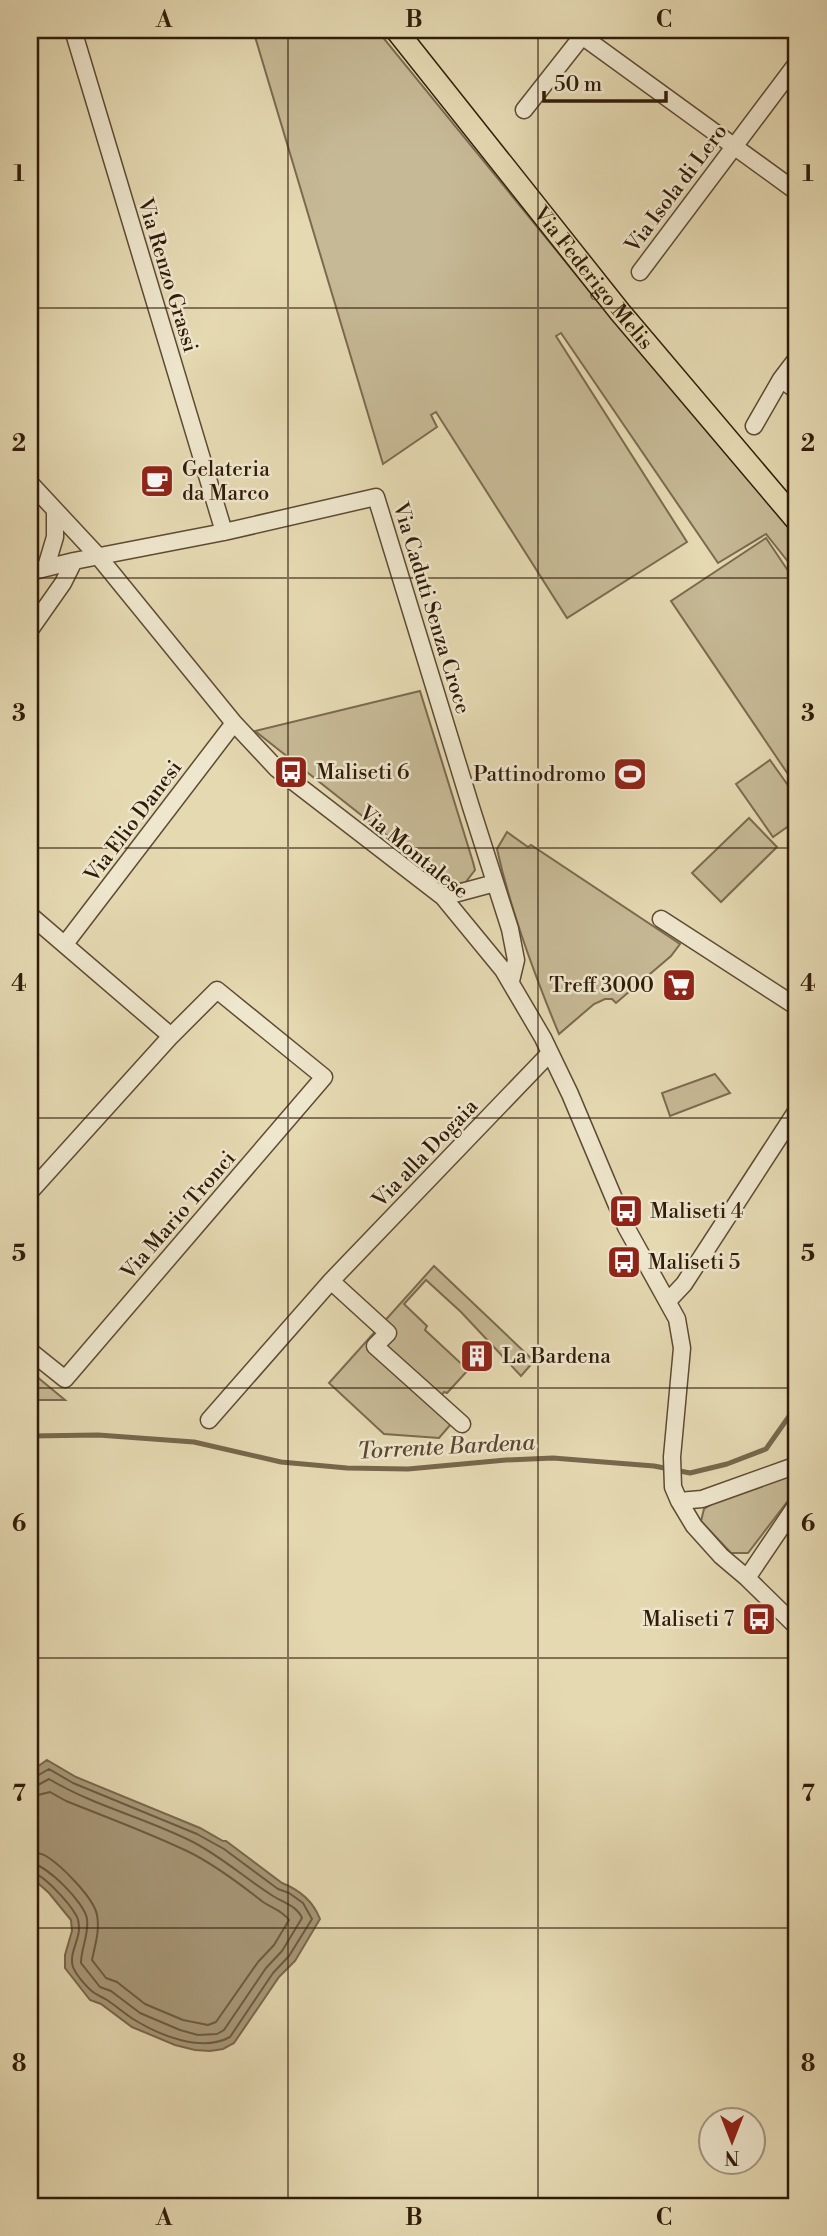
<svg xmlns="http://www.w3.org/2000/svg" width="827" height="2236" viewBox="0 0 827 2236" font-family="'Libre Bodoni',serif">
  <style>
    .green { fill: #c6b995; stroke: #7c6a4f; stroke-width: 2 }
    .water { fill: #a89979; stroke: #78674c; stroke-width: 2 }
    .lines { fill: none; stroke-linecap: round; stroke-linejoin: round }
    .shore { stroke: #6c5a41; stroke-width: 2 }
    .stream { stroke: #78674c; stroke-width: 5 }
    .minor-casing { stroke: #5e4b33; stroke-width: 19 }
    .major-casing { stroke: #311c09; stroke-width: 24 }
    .minor { stroke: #eee6cd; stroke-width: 16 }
    .major { stroke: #e5d9b2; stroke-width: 21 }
    .grid { fill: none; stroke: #311c09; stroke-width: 2; stroke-opacity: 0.55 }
    .labels { text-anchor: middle; stroke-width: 5; stroke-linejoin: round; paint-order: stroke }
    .street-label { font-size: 21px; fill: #311c09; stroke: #eee6cd }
    .poi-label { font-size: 21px; fill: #311c09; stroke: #eee6cd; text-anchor: start }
    .water-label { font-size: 23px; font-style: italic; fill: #5b4830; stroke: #eee6cd }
    .neatline { fill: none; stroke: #311c09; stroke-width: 2.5 }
    .grid-label { font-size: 23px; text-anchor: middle; font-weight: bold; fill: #311c09 }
  </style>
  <rect width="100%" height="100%" fill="#e5d9b2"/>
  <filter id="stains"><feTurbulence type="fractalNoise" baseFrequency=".00286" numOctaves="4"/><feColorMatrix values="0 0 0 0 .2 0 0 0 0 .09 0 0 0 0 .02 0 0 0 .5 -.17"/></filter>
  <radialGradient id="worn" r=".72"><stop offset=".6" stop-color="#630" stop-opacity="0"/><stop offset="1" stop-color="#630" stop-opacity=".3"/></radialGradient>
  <path class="green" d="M253,30H377L595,298L797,534V573L766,534L718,563L561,333L556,336L687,542L567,618L436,412L431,415L437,427L383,464Z
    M766,538L797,584L796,786L671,601Z
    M420,691L473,862L475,870L465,883H447L255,731Z
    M770,760L797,798V820L773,837L736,784Z
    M749,818L777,847L721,902L692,873Z
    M507,832L528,847L531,845L680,944L671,956L616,1003L612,999H605L594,1004L559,1034C534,974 511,912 497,849Z
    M715,1074L730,1093L670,1116L662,1093Z
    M434,1266L534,1361L521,1376L461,1312L426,1280L404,1304L427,1326L425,1330L468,1370L447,1393L444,1392L433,1407L451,1424L439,1438L384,1434L329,1383Z
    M30,1371L65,1400H30Z
    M795,1474L797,1475V1489L748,1553H731L701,1521L704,1509L715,1502Z"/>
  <path class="water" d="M47,1760L76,1777L200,1828L223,1841H226L282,1883C300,1890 313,1901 320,1919L295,1961L279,1977L234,2043L223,2049L210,2051L195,2050L175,2045L132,2027L101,2004L90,2000L65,1968V1955L72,1931L71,1920L49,1893L30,1876V1772Z"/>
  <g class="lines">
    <path class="shore" d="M30,1777H35L49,1769L73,1783L197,1834L224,1849L278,1889L289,1893L303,1903L312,1919L289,1956L273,1973L230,2037C201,2053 159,2035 133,2019C124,2013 116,2006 107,2000C104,1998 101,1997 98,1995C90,1992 76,1975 73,1967C69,1955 78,1942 79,1930C79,1925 79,1919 76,1915C69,1903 43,1873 30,1872
      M30,1786L38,1785L49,1779C94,1806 146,1818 193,1842C222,1857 246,1879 273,1896C284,1903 297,1906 302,1918L282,1951L266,1968L224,2030L217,2034L198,2035L180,2030L140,2013L111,1991L100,1987L81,1963C81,1948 89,1935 87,1919C85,1903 46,1864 30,1863
      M30,1797L50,1792L66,1801C106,1817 147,1832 187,1851C214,1864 239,1883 263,1902C272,1908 283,1911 289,1920L274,1945L258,1962L216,2022L208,2025L183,2020L145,2004L117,1982L106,1978L92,1960C95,1945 100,1931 97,1915C94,1898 61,1865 46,1856C41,1853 36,1853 30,1852"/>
    <path class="stream" d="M30,1436L98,1435L194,1442L281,1462L347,1468L408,1469L506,1460L553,1458L654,1466L690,1473L727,1464L766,1449L797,1405"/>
    <g class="minor-casing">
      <path id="minor" d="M73,30L224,532
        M582,36L797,192
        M524,110L587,30
        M640,272L797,63
        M781,379L797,391
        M754,426L781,379L797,358
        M30,483L98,556L234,723L277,769L443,897L503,970L543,1038L570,1094L626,1227L677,1319L682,1348L672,1457L673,1487L679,1501L694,1526L721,1556L747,1578L797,1627
        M46,567L55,537V511
        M30,572L74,561L224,532L376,497L471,807L510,929L516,960L511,981
        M30,630L63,583L74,561
        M443,897L495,883
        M30,915L171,1036
        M661,919L797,1007
        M65,944L234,723
        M30,1192L171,1036L217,990L324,1077L65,1379L30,1351
        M331,1281L388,1333L375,1346L462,1424
        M668,1301L684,1284L797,1110
        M209,1420L331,1281L550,1053
        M679,1501L702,1499L797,1465
        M747,1578L797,1504"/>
    </g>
    <g class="major-casing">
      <g id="major">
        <path id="s1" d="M396,30L620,312L797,521"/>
      </g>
    </g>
    <use href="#minor" class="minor"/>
    <use href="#major" class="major"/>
  </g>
  <path class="grid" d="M288,30V2206M538,30V2206M30,308H797M30,578H797M30,848H797M30,1118H797M30,1388H797M30,1658H797M30,1928H797"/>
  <defs>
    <g id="cafe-square" transform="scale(1.75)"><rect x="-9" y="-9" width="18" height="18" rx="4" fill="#8f2418" stroke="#eee6cd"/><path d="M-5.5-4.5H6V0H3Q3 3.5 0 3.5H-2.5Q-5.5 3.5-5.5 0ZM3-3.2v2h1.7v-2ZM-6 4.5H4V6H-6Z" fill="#fff"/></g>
    <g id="bus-square" transform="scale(1.75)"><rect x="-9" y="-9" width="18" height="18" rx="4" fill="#8f2418" stroke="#eee6cd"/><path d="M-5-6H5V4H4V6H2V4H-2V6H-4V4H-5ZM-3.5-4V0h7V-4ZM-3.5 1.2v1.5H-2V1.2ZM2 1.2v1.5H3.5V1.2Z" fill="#fff"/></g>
    <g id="stadium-square" transform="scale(1.75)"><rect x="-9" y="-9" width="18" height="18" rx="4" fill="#8f2418" stroke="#eee6cd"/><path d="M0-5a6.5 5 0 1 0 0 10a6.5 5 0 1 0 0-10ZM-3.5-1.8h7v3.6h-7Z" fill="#fff"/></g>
    <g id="supermarket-square" transform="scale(1.75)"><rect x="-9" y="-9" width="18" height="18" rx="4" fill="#8f2418" stroke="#eee6cd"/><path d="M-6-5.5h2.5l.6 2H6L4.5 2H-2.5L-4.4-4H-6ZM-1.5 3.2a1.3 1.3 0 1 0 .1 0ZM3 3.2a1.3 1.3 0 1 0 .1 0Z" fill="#fff"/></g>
    <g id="building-square" transform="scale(1.75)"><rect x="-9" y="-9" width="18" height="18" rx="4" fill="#8f2418" stroke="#eee6cd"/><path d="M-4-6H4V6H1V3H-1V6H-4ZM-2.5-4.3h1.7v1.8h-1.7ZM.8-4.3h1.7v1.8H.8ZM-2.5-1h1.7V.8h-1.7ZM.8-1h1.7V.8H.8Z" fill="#fff"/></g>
  </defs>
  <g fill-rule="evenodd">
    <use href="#cafe-square" x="157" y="481"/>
    <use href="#bus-square" x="291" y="772"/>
    <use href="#stadium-square" x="630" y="774"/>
    <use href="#supermarket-square" x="679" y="985"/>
    <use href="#bus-square" x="626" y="1211"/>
    <use href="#bus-square" x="624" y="1262"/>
    <use href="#building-square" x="477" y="1356"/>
    <use href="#bus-square" x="759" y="1619"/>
  </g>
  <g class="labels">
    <g class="street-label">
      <text transform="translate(676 188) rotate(-53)" y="7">Via Isola di Lero</text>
      <text transform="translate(168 275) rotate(73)" y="7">Via Renzo Grassi</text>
      <text dy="7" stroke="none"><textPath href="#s1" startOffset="317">Via Federigo Melis</textPath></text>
      <text transform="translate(432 608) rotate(73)" y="7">Via Caduti Senza Croce</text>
      <text transform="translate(133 821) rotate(-53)" y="7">Via Elio Danesi</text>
      <text transform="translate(414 852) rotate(39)" y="7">Via Montalese</text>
      <text transform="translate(425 1153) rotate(-46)" y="7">Via alla Dogaia</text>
      <text transform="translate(178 1215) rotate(-49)" y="7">Via Mario Tronci</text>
    </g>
    <g class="poi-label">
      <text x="182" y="476">Gelateria<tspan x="182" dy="24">da Marco</tspan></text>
      <text x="316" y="779">Maliseti 6</text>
      <text x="606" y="781" text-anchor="end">Pattinodromo</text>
      <text x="654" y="992" text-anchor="end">Treff 3000</text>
      <text x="650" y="1218">Maliseti 4</text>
      <text x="648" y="1269">Maliseti 5</text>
      <text x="502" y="1363">La Bardena</text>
      <text x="734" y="1626" text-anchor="end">Maliseti 7</text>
    </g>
    <g class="water-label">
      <text transform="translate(446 1446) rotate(-3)" y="8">Torrente Bardena</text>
    </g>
  </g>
  <rect width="827" height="2236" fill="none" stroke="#e5d9b2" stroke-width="77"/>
  <g transform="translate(732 2141) rotate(180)"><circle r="33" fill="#eee6cd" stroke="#a2957f" stroke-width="2"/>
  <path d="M0-5L12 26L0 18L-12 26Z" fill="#8f2418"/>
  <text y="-10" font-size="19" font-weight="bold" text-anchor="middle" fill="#311c09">N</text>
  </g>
  <path d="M544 91v10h122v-10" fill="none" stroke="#311c09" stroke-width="3.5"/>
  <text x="554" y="91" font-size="21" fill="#311c09" stroke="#eee6cd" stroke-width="5" paint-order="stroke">50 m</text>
  <rect x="38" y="38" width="750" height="2160" class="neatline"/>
  <g class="grid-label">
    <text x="164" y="27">A</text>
    <text x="414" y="27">B</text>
    <text x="664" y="27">C</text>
    <text x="19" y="181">1</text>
    <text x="808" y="181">1</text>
    <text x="19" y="451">2</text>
    <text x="808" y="451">2</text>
    <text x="19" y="721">3</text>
    <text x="808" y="721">3</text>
    <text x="19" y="991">4</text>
    <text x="808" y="991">4</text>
    <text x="19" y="1261">5</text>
    <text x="808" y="1261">5</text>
    <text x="19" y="1531">6</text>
    <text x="808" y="1531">6</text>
    <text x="19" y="1801">7</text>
    <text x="808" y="1801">7</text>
    <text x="19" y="2071">8</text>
    <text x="808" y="2071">8</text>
    <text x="164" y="2225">A</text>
    <text x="414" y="2225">B</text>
    <text x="664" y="2225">C</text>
  </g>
  <rect width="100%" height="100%" filter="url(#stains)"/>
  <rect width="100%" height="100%" fill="url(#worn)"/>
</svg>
